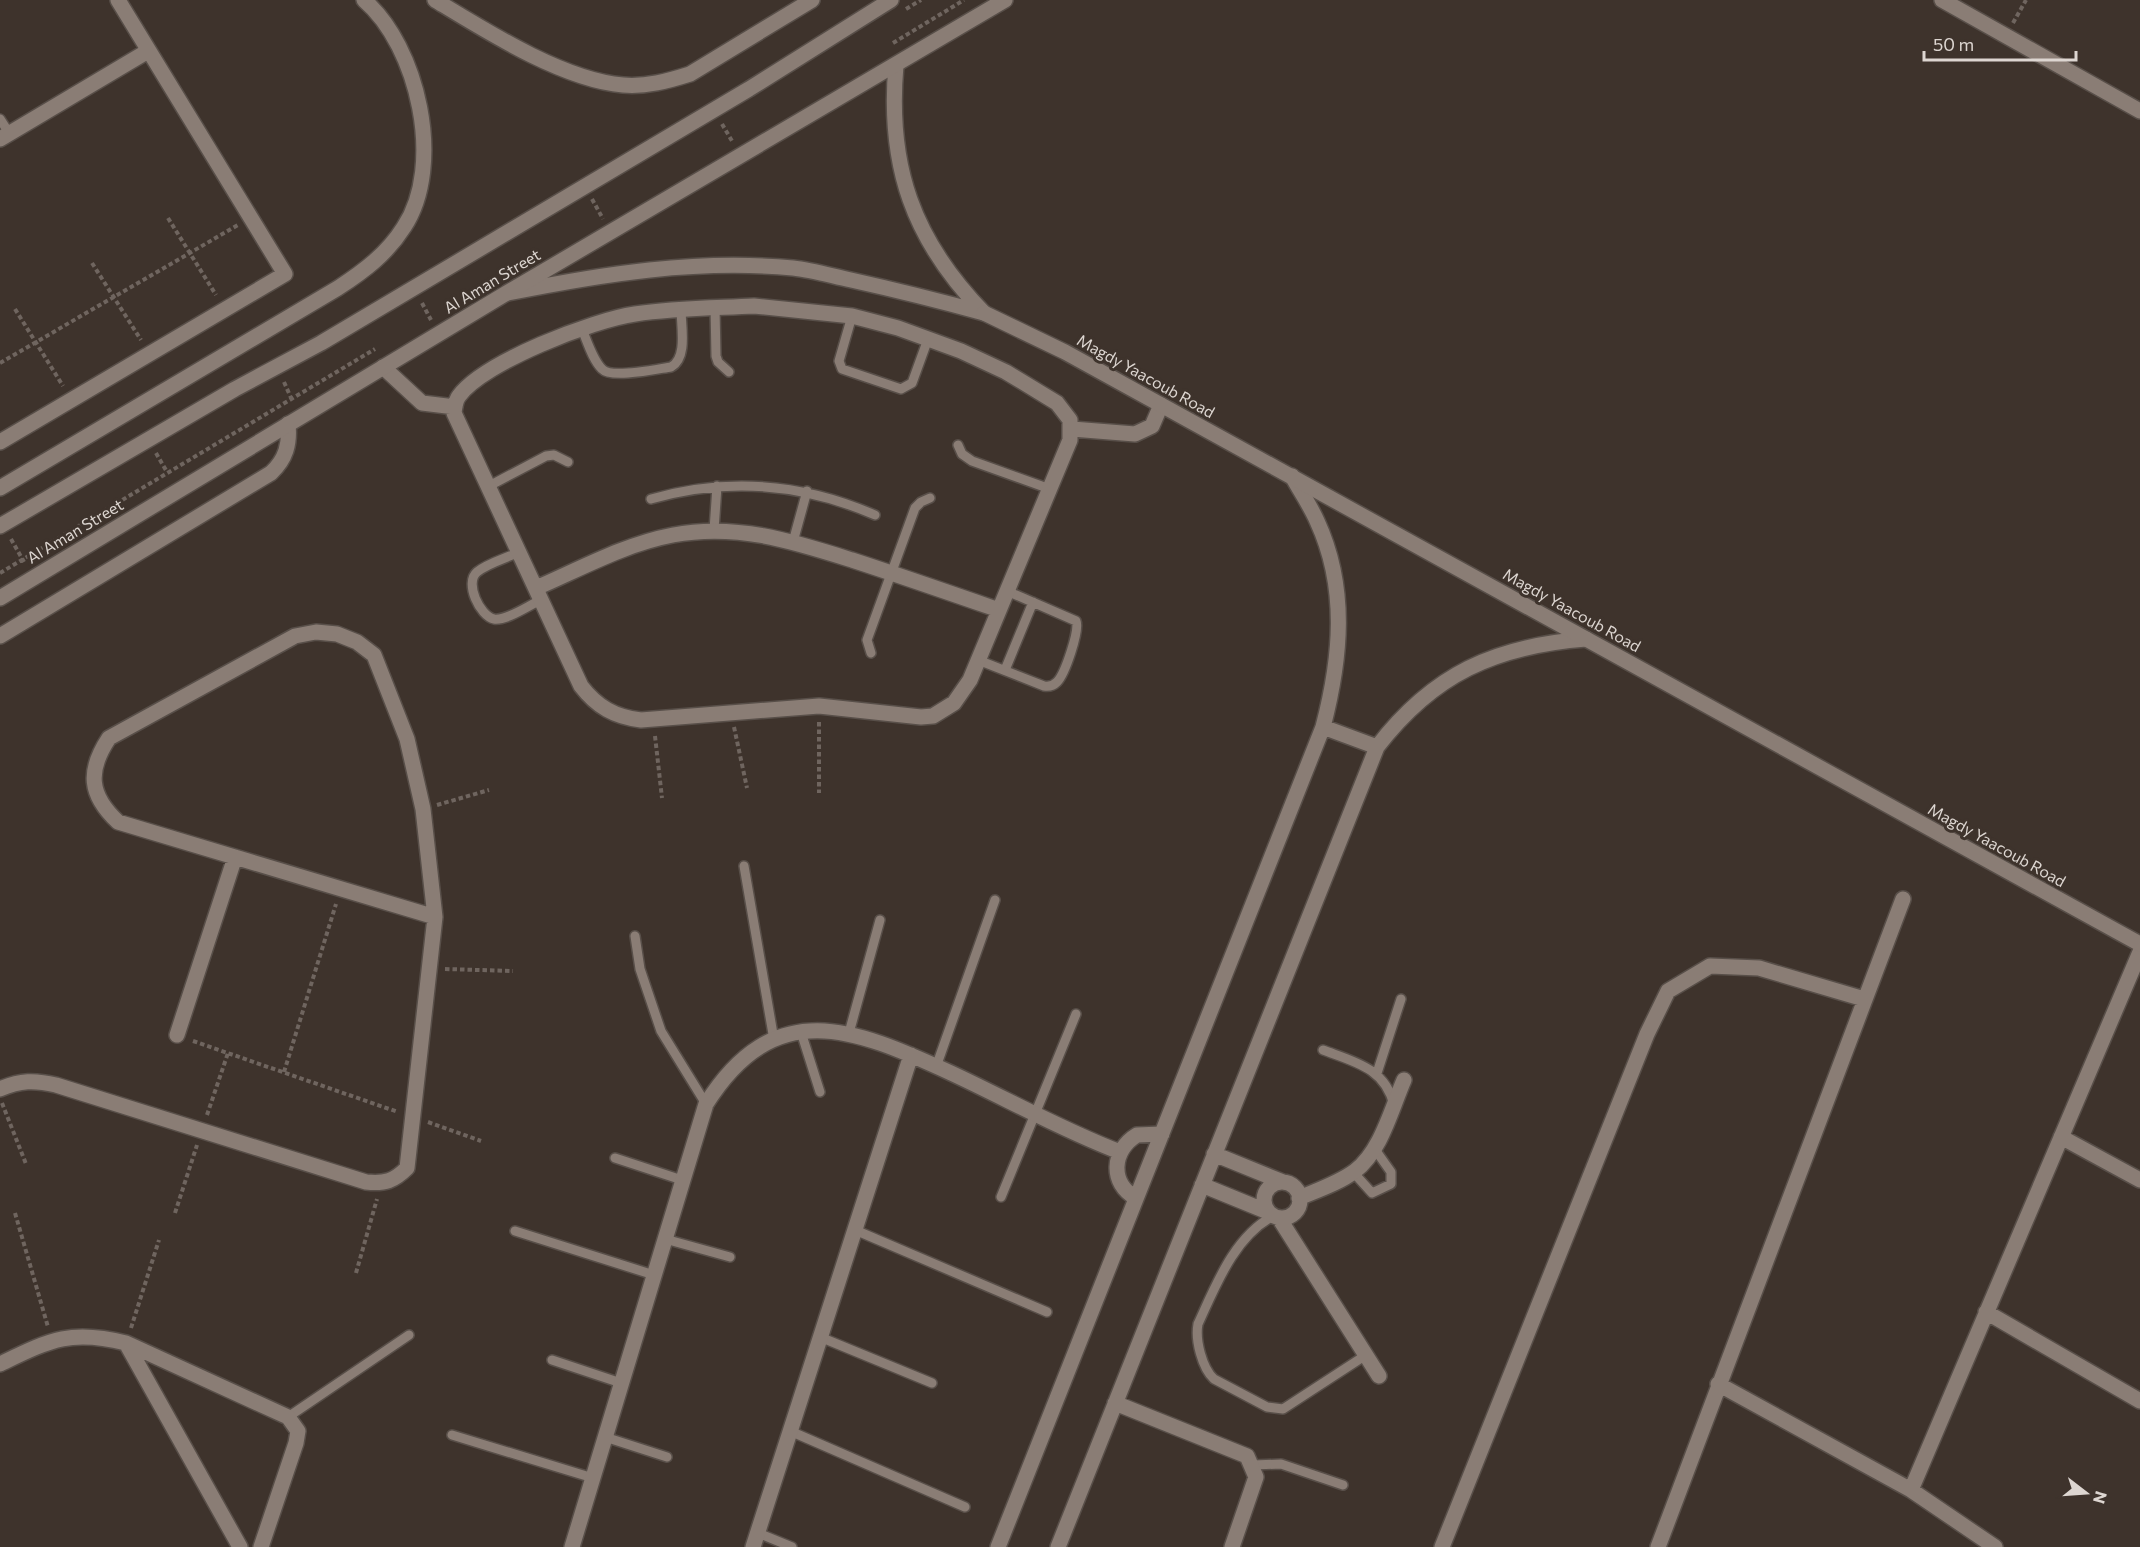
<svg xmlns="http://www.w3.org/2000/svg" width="2140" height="1547" viewBox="0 0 2140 1547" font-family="Commissioner,sans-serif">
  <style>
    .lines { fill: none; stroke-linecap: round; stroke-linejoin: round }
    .lane-casing { stroke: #584f49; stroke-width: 12 }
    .street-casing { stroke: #584f49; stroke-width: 18 }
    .secondary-casing { stroke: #584f49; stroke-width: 18 }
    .path { stroke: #6f655f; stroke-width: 4; stroke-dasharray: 4.5 3; stroke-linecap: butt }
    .lane { stroke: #8a7d75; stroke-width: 9 }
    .street { stroke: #8a7d75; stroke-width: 15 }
    .secondary { stroke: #8a7d75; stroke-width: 15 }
    .labels { text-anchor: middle; stroke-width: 6; stroke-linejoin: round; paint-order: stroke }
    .street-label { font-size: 16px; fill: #ddd6d1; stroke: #3e332c }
  </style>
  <rect width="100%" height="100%" fill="#3e332c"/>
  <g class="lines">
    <g class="lane-casing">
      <path id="lane" d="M0,119L9,133
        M715,308L716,356L718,362L729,372
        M852,316L839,361L842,369L901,389L912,383L928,339
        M581,327C587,340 592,359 602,369C611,379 657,369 671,367C688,358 681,326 681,309
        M958,445L962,454L972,461L1050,489
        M489,486L546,456L554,455L568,462
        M651,499C728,477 802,483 875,515
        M714,530L717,486
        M793,542L807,491
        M519,552C507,558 488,563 477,572C464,583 480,616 494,619C507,621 529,605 541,600
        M871,653L867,640L915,508L921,502L930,498
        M978,660L1044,686C1049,687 1053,686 1057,682C1065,674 1080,630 1076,621L1007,591
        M1005,670L1033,602
        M744,866L774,1040
        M635,936L640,969L661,1031L706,1104
        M801,1032L820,1092
        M849,1033L880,920
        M1323,1050C1355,1062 1385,1068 1394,1105
        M936,1067L995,900
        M1377,1073L1401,999
        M615,1158L682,1180
        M1353,1172L1372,1193L1391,1184V1172L1374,1148
        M1001,1197L1076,1014
        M1273,1216C1234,1237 1216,1285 1198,1324C1195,1340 1202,1368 1214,1379L1267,1407L1283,1409L1366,1355
        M855,1230L1047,1312
        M515,1231L654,1275
        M665,1239L730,1257
        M820,1337L932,1383
        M552,1360L621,1383
        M288,1417L409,1335
        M790,1431L965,1507
        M452,1435L593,1478
        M605,1437L667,1457
        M1253,1465L1281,1464L1343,1485
        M758,1533L792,1547"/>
    </g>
    <g class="street-casing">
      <path id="street" d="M435,0C486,31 563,80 623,85C646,87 668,81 690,74L812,0
        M1942,0L2140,111
        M896,65C887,166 913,240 984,313
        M0,139L148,51
        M508,293C603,274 696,259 793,268C812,270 832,276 851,280C896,290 940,301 984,313
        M754,306L852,316L898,328L961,351L1006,372L1057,403L1070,420V440L970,680L954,703L933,716L921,717L819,706L641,720C615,717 597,707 581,686L454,413C455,407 455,401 459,396C484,362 593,320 635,314C674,308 714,308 754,306Z
        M383,367L422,403L455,407
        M1072,429L1135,434L1152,426L1161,405
        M0,442L285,274L118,0
        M0,488L338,288C364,271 387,254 404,227C445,165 418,46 364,0
        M536,588C580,569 625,544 673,535C736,523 792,541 852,560C901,576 950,593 999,610
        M0,636L271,473C286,459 290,444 288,424
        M1323,727L1377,747
        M177,1035L235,857
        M0,1089C20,1080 35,1080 56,1085L366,1182C385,1184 394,1181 407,1168L435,917L423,809L407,739L374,655L357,642L337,634L316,632L295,636L109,738C87,771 89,795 118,822L435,917
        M2061,1137L2140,1180
        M1214,1154L1283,1182
        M1264 1200a18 18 0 1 1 36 0a18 18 0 1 1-36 0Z
        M1202,1185L1268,1212
        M1136,1198C1109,1183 1112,1150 1137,1135L1162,1134
        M1299,1198C1318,1190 1339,1183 1355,1171C1381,1151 1391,1110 1404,1080
        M1279,1218L1379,1376
        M1986,1312L2140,1401
        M126,1343L240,1547
        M0,1364C50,1340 70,1329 126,1343L288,1417L298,1431L296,1443L261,1547
        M1718,1384L1911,1490L1995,1547
        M1115,1403L1247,1456L1256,1477L1232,1547
        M1911,1490L2140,952
        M572,1547L706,1104C775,995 853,1028 951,1073C1007,1099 1062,1130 1120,1152
        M753,1547L911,1055
        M998,1547L1323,727C1341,658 1348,588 1317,521C1310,505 1300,491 1292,476
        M1058,1547L1377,747C1433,674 1495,646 1586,639
        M1442,1547L1647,1034L1668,991L1710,966L1759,968L1864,999
        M1658,1547L1903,899"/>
    </g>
    <g class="secondary-casing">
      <path id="secondary" d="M984,313L1065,352L2140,944
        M0,526L235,389L321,343L749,89L891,0
        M0,598L505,294L1005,0"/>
    </g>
    <path class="path" d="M906,9L921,0
      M2013,23L2026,0
      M893,43L964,0
      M722,124L732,141
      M592,199L603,219
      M168,218L216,295
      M92,263L141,340
      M422,303L431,320
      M15,309L63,386
      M0,363L238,225
      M284,382L292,400
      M156,453L167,472
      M11,539L24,562
      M0,573L375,349
      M819,722V793
      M734,727L747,788
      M655,736L662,798
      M437,805L489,790
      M445,969L513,971
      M193,1041L398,1112
      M284,1072L336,904
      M2,1103L26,1164
      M207,1115L228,1053
      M428,1122L481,1141
      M15,1213L48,1327
      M175,1213L197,1145
      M356,1273L377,1199
      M131,1328L159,1240"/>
    <use href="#lane" class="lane"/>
    <use href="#street" class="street"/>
    <use href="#secondary" class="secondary"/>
  </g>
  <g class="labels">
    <g class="street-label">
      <text transform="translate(492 281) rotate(-31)" y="6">Al Aman Street</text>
      <text transform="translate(1146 376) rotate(29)" y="6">Magdy Yaacoub Road</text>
      <text transform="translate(75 531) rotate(-31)" y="6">Al Aman Street</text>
      <text transform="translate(1572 610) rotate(29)" y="6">Magdy Yaacoub Road</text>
      <text transform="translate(1997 845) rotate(29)" y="6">Magdy Yaacoub Road</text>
    </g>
  </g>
  <g transform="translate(2086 1493) rotate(107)" stroke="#3e332c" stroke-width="4.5" paint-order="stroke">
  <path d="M0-4.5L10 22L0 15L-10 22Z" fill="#ddd6d1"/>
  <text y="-9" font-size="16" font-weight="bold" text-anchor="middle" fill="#ddd6d1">N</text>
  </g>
  <path d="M1924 51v9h152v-9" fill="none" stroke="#ddd6d1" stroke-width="3"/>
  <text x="1933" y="51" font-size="18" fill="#ddd6d1" stroke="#3e332c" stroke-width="4.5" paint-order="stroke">50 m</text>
</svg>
